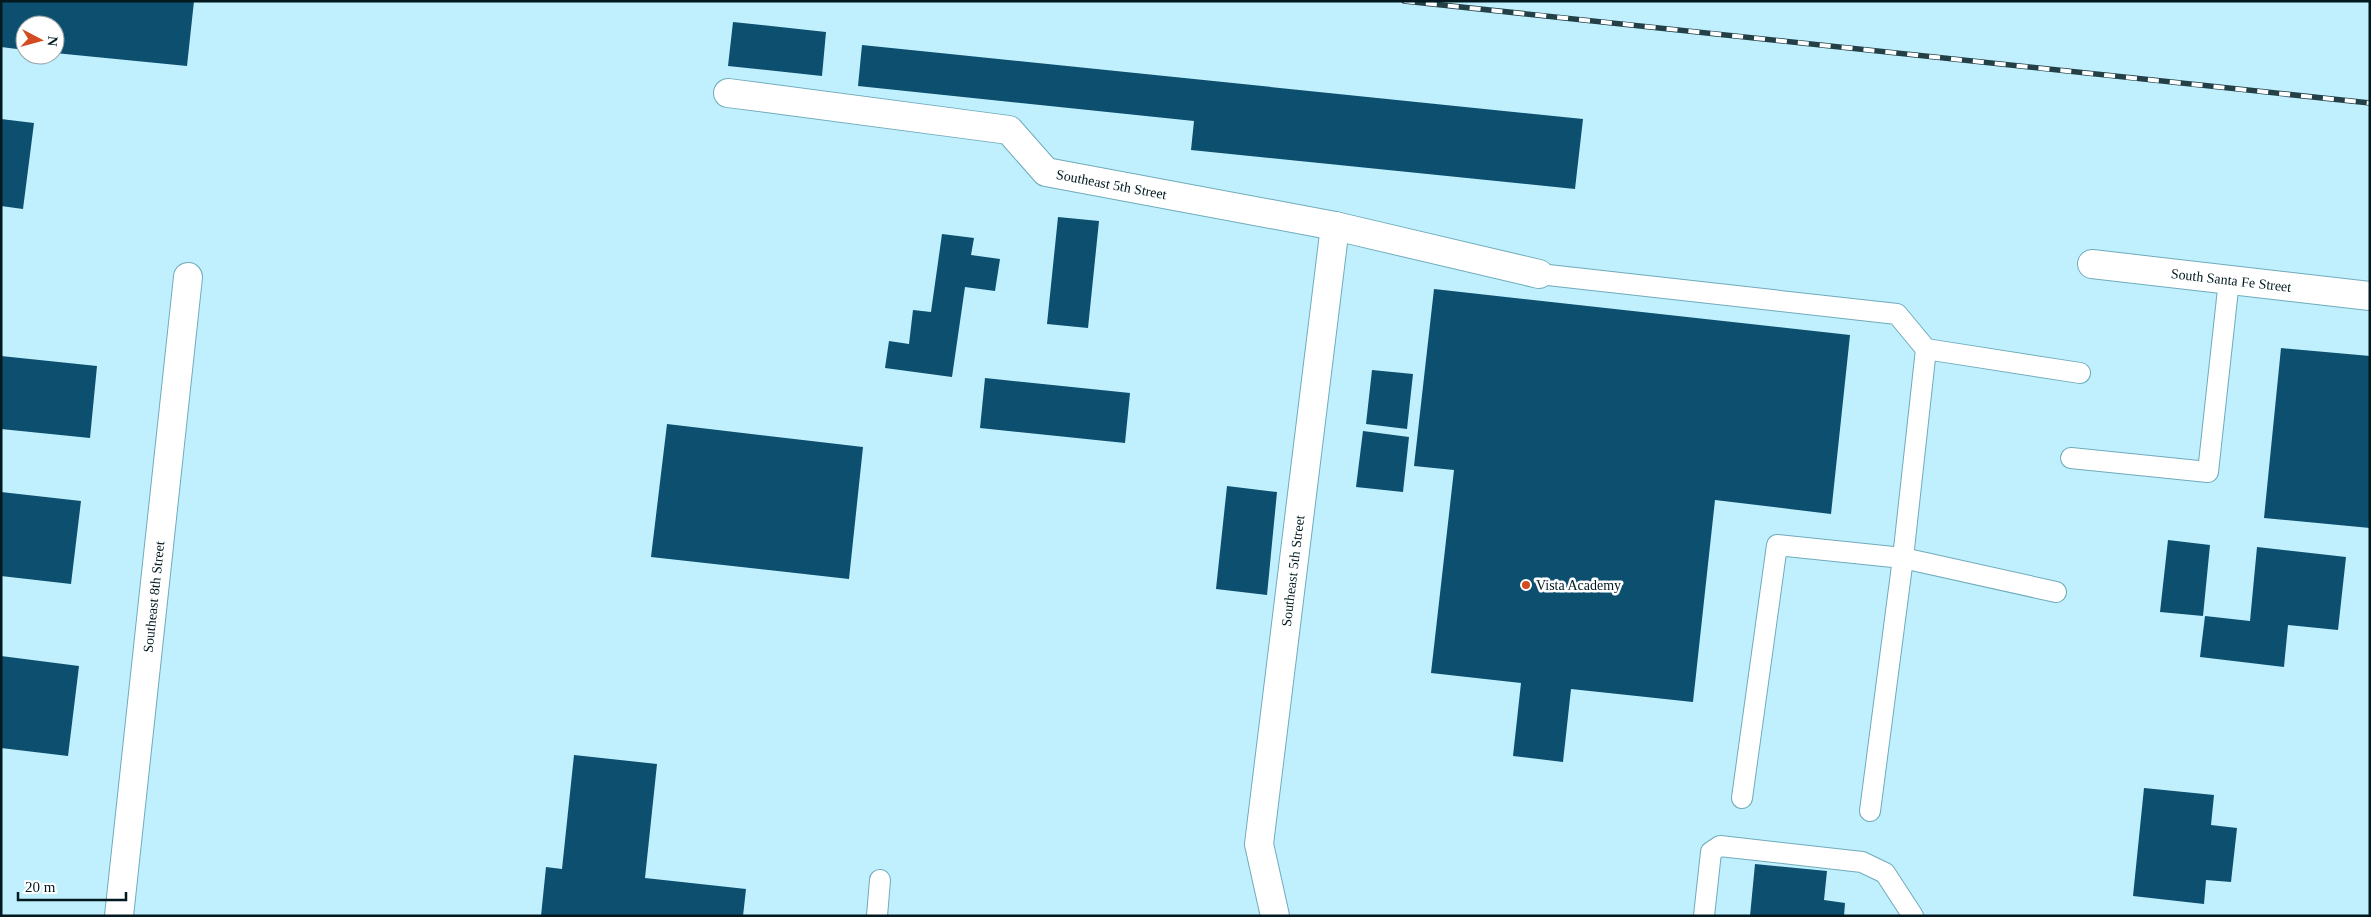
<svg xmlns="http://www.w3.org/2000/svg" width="2371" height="917" viewBox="0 0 2371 917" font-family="Georgia,serif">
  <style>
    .building { fill: #0c4f6f }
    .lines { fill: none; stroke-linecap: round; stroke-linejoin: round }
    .service-casing { stroke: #6fabbb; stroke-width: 22 }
    .minor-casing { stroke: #6fabbb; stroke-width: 30 }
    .service { stroke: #fff; stroke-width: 20 }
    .minor { stroke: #fff; stroke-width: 28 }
    .rail-casing { stroke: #244047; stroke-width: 5.5 }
    .rail { stroke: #fff; stroke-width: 4; stroke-dasharray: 11; stroke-linecap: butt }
    .poi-dot { fill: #d34b21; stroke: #fff; stroke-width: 2 }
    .labels { text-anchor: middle; stroke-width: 5; stroke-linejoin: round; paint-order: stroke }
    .street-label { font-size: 14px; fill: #01191f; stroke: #fff }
    .poi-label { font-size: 14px; fill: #01191f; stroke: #fff; text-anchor: start }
  </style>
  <rect width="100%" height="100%" fill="#c0f0fe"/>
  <path class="building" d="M1,1H194L187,66L55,53V25H25V50L1,47Z
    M733,22L826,32L822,76L728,66Z
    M862,45L1583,119L1575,189L1191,150L1194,121L858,86Z
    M1,119L34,123L23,209L1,206Z
    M1058,217L1099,221L1088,328L1047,324Z
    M942,234L974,238L971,255L1000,259L995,291L965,287L952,377L885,368L889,341L909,344L913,310L931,312Z
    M1434,289L1850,335L1831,514L1715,500L1693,702L1571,689L1563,762L1513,756L1521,683L1431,673L1454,470L1414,466Z
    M2281,348L2370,356V528L2264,518Z
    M1,356L97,366L90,438L1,429Z
    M1372,370L1413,374L1407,429L1366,424Z
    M985,378L1130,393L1125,443L980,428Z
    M667,424L863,447L849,579L651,557Z
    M1363,431L1409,437L1403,492L1356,487Z
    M1227,486L1277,492L1267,595L1216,589Z
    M1,492L81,501L71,584L1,576Z
    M2168,540L2210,545L2203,616L2160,612Z
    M2257,547L2346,557L2338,630L2288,625L2284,667L2200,657L2205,616L2250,621Z
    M1,656L79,666L68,756L1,748Z
    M574,755L657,764L645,878L746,889L743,916H541L546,867L562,869Z
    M2144,788L2214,795L2211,825L2237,828L2231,882L2206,880L2204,904L2133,896Z
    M1755,864L1827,871L1824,900L1845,903L1844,916H1750Z"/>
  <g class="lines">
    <g class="service-casing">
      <path id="service" d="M1539,274L1897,314L1926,349
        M2071,458L2208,472L2229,280
        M2056,592L1903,558L1926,349L2080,373
        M1742,798L1777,545L1903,558L1870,811
        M877,916L880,880
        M1704,916L1711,852L1720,846L1862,862L1885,873L1913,916"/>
    </g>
    <g class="minor-casing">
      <g id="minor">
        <path id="s1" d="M728,93L1009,130L1046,172L1335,226L1539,274"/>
        <path id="s2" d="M2092,264L2370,296"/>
        <path id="s3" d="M119,916L188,277"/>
        <path id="s4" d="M1275,916L1259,844L1335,226"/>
      </g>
    </g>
    <use href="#service" class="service"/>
    <use href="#minor" class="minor"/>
    <g class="rail-casing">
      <path id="rail" d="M1404,1L2370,103"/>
    </g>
    <use href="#rail" class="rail"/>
  </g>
  <circle class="poi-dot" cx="1526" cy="585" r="5"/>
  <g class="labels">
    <g class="street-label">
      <text dy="5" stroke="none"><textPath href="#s1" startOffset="406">Southeast 5th Street</textPath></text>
      <text dy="5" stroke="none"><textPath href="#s2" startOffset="140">South Santa Fe Street</textPath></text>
      <text dy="5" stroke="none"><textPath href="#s4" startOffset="349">Southeast 5th Street</textPath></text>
      <text dy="5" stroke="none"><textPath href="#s3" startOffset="321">Southeast 8th Street</textPath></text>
    </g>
    <g class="poi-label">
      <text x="1536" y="590">Vista Academy</text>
    </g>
  </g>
  <rect width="2371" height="917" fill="none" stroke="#01191f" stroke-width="5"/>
  <g transform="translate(40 40) rotate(96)"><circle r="24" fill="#ffffff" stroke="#99a3a5"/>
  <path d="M0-4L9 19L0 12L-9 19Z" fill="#d34b21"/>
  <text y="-8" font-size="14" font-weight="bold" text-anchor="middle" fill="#01191f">N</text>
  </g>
  <path d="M18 892v8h108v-8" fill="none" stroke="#01191f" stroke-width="2.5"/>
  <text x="25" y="892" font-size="15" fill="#01191f" stroke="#ffffff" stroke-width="4" paint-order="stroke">20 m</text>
</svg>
